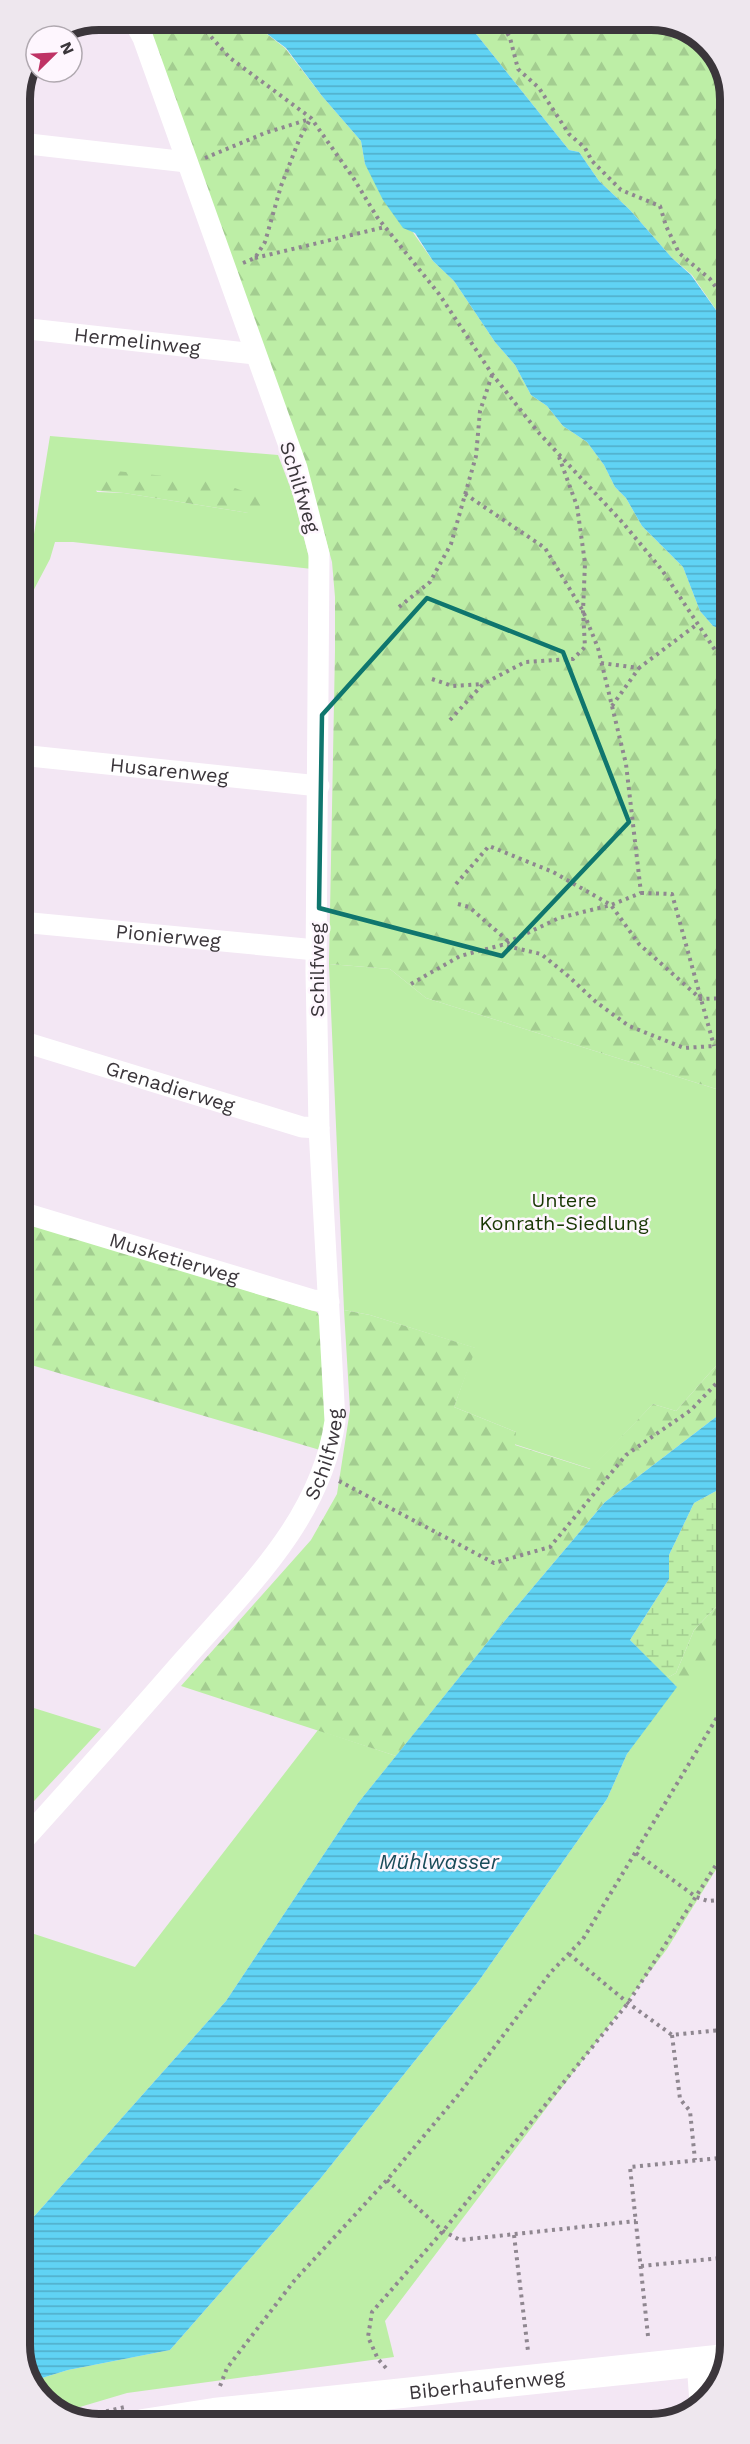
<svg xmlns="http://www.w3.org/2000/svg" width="750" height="2444" viewBox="0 0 750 2444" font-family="'Work Sans',sans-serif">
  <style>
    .green { fill: #bdeea6; fill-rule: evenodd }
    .forest { fill: url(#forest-firs) }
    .wetland { fill: url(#wetland-marsh) }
    .water { fill: url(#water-rules) }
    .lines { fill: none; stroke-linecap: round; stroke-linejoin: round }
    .path { stroke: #8f8790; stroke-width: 4; stroke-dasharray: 3 4.5; stroke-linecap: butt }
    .street { stroke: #fff; stroke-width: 21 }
    .secondary { stroke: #fff; stroke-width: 30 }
    .marked { fill: none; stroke: #0f766e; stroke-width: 4.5; stroke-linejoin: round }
    .labels { text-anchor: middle; stroke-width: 5; stroke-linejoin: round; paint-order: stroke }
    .street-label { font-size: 20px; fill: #3b363b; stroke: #fef6fe }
    .park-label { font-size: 20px; fill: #183703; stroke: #fef6fe }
    .water-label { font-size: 21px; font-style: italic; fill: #1a4c5a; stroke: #fef6fe }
    .rim { fill: none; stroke: #3b363b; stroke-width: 8 }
  </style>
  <defs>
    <pattern id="forest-firs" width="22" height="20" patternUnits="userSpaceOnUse" patternTransform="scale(1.5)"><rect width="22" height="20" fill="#bdeea6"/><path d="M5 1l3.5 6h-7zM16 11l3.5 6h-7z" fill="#a3cd90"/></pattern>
    <pattern id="wetland-marsh" width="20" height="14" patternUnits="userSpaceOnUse" patternTransform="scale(1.5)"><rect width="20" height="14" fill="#bdeea6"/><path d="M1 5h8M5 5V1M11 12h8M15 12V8" fill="none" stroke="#a3cd90"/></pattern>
    <pattern id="water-rules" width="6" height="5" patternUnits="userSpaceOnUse" patternTransform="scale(1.5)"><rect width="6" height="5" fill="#60d3f4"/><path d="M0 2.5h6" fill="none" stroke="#50acc7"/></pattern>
  </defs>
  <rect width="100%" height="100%" fill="#f3e7f4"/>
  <path class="green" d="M50,436L278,455L292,492L312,569L73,542H55L50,559L21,614ZM88,478L249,513L124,493L97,492Z
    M329,964L390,969L426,998L729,1093V1351L676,1411L653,1404L591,1469L511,1443L516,1432L454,1407L475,1348L370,1315L344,1310Z
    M730,1610V1743L728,1746L730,1748V1847L667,1949L385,2321L394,2357L127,2393L63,2412L47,2405L32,2381L68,2370L170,2350L320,2179L478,1982L607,1799L627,1754Z
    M21,1704L101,1729L22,1814Z
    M318,1730L396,1756L358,1803L226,2001L22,2230V1930L135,1967Z"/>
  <path class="forest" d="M144,20H252L254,24L285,48L322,96L361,141L365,164L433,261L454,281L495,342L515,365L531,395L547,406L563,426L587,442L604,465L615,487L626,498L642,526L683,567L700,611L713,626L726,631L729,636V1093L426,998L390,969L329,964L335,651V597L332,562L303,457Z
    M461,20H657L703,39L728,79V327L692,275L672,258L630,210L599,181L579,152L569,150L477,35Z
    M116,471L194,479L227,485L269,501L272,507L266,511L249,513L124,493L89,490L85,485L88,478Z
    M21,1221L317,1312L323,1323L328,1409L320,1450L21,1362Z
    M344,1310L370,1315L476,1348L454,1407L516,1432L515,1445L590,1469L653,1404L676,1411L729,1351V1407L605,1502L507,1618L396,1756L181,1686L311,1540L337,1494L350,1410Z
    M730,1592V1625L690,1687H677L667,1678L676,1673L694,1630Z"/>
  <path class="wetland" d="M729,1484L730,1592L694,1630L676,1673L667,1678L630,1640L669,1579V1555L694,1503Z"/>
  <path class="water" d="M252,20H461L477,35L569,150L579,152L599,181L630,210L672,258L691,275L728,327L729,636L726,631L713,626L700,611L683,567L642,526L626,498L615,487L604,465L587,442L563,426L547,406L531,395L515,365L495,342L454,281L433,261L415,233L403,228L383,200L365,164L361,141L322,96L286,48L254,24Z
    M729,1407V1484L694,1503L669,1555V1579L630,1640L677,1687L627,1754L607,1799L478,1982L320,2179L170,2350L68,2370L32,2381L22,2365V2230L226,2001L358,1803L507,1618L605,1502Z"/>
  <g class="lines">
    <path class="path" d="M196,20L230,58L311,118L354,179L377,217L439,294L492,374L538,432L623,523L662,570L729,671
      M500,20L510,38L518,69L539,88L569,134L585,148L592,161L621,190L660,206L666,226L679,253L710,279L728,304
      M205,158L265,133L310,119
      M255,258L385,227
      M243,263L255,258L265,242L281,186L299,140L311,118
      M465,494L545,548L583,611L598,648L626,764L641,893L611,905L559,918L502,945
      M399,607L430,582L451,544L476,456L480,411L492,375
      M601,663L639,668L696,625
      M432,679L452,686L483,684
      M612,706L639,668
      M450,720L483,684L525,662L573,659L585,647L583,611L585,563L577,506L559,457
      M456,884L489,846L553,872L611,905L639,944L701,999L729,998
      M641,893L672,894L714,1046
      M458,904L469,907L509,942
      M411,984L460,956L502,945L541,954L566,974L596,1002L629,1026L684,1048L729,1045
      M339,1481L494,1563L550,1547L626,1455L691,1410L729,1370
      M636,1853L696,1897L708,1901L730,1899
      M569,1954L628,2003L672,2035L730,2029
      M672,2035L680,2099L690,2111L695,2160
      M387,2180L443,2231L460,2240L636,2221
      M514,2235L528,2351
      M723,2258L726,2284
      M641,2266L730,2257
      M648,2336L630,2167L730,2157
      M386,2368L378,2359L368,2337L372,2312L443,2231L628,2003L730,1843
      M220,2386L227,2368L294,2281L387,2180L459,2094L551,1972L583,1939L730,1696
      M77,2418L125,2407"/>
    <g class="street">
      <path d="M20,143L187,162"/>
      <path id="s1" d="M20,328L255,354"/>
      <path id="s2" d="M20,755L319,786"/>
      <path id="s3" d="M21,922L316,950"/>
      <path id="s4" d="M21,1041L302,1127L319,1128"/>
      <path id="s5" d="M21,1212L313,1300L329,1302"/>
      <path id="s6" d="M22,1842C76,1782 129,1723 182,1662C245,1590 321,1520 335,1421L319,1128L316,971L319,554L297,468L143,38L133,20"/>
      <path d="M697,2362L700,2403"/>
    </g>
    <path class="secondary" id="s7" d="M143,2424L214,2413L726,2359"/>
  </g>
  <path class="marked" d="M427,598L563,652L629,822L502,956L319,908L322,715Z"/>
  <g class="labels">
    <g class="street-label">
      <text dy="7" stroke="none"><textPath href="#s1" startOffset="118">Hermelinweg</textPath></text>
      <text transform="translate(300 487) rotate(73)" y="7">Schilfweg</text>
      <text dy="7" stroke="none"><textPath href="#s2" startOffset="150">Husarenweg</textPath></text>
      <text dy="7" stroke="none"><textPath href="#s3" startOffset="148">Pionierweg</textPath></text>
      <text transform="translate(317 970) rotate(-90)" y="7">Schilfweg</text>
      <text dy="7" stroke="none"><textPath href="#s4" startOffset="156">Grenadierweg</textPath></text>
      <text dy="7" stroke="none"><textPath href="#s5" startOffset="160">Musketierweg</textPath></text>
      <text dy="7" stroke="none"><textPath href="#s6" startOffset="496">Schilfweg</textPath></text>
      <text dy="7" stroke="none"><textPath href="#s7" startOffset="346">Biberhaufenweg</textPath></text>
    </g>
    <g class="park-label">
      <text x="564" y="1207">Untere<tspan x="564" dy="23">Konrath-Siedlung</tspan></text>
    </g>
    <g class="water-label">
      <text x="439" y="1869">Mühlwasser</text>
    </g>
  </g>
  <path d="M0 0H750V2444H0ZM99 30H651A69 69 0 0 1 720 99V2345A69 69 0 0 1 651 2414H99A69 69 0 0 1 30 2345V99A69 69 0 0 1 99 30Z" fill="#eee7ee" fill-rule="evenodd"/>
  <path class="rim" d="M99 30H651A69 69 0 0 1 720 99V2345A69 69 0 0 1 651 2414H99A69 69 0 0 1 30 2345V99A69 69 0 0 1 99 30Z"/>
  <g transform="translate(54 54) rotate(66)"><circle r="28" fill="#fef6fe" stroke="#b0a9b0" stroke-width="1.5"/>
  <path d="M0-4.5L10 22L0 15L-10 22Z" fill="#bf3265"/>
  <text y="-9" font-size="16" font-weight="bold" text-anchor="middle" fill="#3b363b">N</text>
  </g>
</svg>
